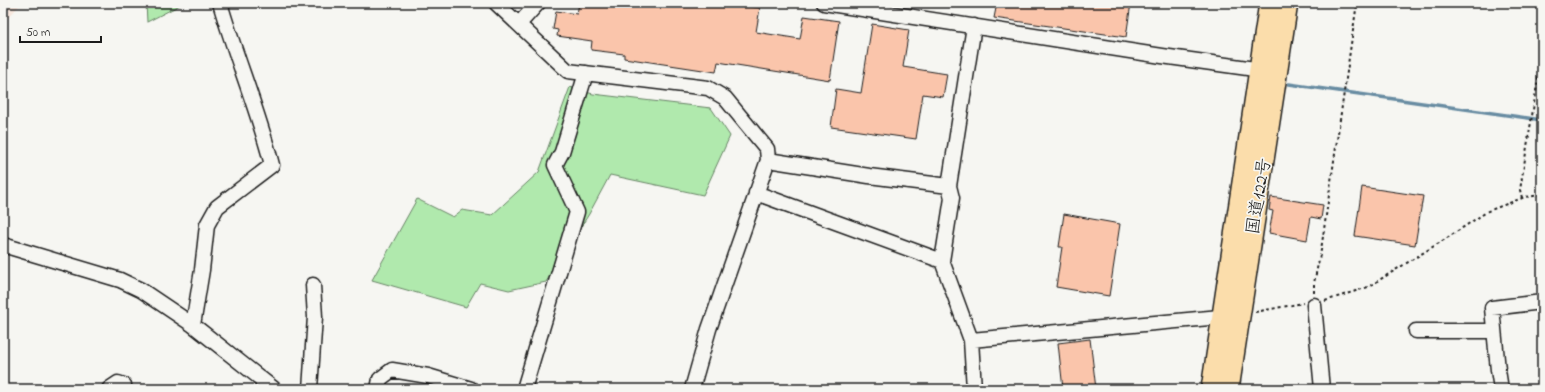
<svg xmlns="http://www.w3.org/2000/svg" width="1545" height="392" viewBox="0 0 1545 392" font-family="'Indie Flower','Klee One',sans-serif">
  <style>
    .built { fill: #f7e7dd }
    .green { fill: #b0e9ad; stroke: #668264 }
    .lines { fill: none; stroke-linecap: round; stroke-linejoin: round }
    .stream { stroke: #688ca2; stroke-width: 3.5 }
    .building { fill: #fac5ab; stroke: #1c1c1c }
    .minor-casing { stroke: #1c1c1c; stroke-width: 17 }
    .highway-casing { stroke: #1c1c1c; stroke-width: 24 }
    .path { stroke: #1c1c1c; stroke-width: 2; stroke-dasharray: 3 3; stroke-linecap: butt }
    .minor { stroke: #f6f6f2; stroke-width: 14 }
    .highway { stroke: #fbddab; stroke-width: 21 }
    .labels { text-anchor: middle; stroke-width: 3.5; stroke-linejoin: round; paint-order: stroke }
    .street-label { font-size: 18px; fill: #1c1c1c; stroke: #f6f6f2 }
  </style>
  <rect width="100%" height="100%" fill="#f6f6f2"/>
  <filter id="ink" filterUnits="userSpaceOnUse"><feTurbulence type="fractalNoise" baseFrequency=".025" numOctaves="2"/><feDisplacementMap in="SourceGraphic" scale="8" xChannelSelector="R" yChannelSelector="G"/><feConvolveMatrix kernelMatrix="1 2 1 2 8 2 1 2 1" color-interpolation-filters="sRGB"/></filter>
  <g filter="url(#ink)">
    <path class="built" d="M3,3H43L19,6L3,23Z"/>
    <path class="green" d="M146,3H184L147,22Z
      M570,87L593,94L711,108L730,136L703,195L610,175L589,214L546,282L509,290L480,283L466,307L372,280L417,199L453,217L462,210L492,215L539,172Z"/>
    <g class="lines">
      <path class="stream" d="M1289,84L1542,120"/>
    </g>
    <path class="building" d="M579,3H726L760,8L756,32L800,39L804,16L839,21L830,80L718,62L716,72L624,58V54L591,50L592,41L557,36L558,30L553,29L556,11L577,14Z
      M997,3H1131L1126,37L994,18Z
      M872,24L909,30L903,67L947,74L943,97L923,94L916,139L831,127L836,89L861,93Z
      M1362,187L1423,196L1415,245L1355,236Z
      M1271,197L1323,205L1321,219L1311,217L1307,240L1269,233L1273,211L1269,210Z
      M1064,214L1120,224L1109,296L1056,287L1062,247H1059Z
      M1090,339L1096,389H1063L1058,343Z"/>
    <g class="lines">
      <g class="minor-casing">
        <path id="minor" d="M496,3L568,71L708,88L725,98L767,149L768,160L709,329L692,389
          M824,3L1162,56L1269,71
          M519,24L538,3
          M768,160L869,176L949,186L974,26
          M949,186L952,198L942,261L971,340L974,389
          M756,193L942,261
          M3,245L120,280L141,290L193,325L274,389
          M1314,305L1322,389
          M193,325L202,270L207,225L217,207L272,165C258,110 236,58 220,3
          M1416,331H1494
          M971,340L1231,316
          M109,389L118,383L124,385
          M310,389L315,317L313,285
          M378,389L380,379L392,370L428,376L471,389
          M524,389L577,212L555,165L562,152L586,73
          M1501,389L1498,370L1492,308L1542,302"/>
      </g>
      <g class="highway-casing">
        <path id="highway" d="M1212,389L1270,3
          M1228,389L1287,3"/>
      </g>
      <path class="path" d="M1522,198L1520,190L1542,54
        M1314,293V283L1321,250L1357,3
        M1325,301L1368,287L1447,238L1488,211L1525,197L1542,195
        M1255,312L1303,303"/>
      <use href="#minor" class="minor"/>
      <use href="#highway" class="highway"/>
    </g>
  </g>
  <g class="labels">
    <g class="street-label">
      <text transform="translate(1258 196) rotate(-81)" y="6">国道122号</text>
    </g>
  </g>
  <rect width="1545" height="392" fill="none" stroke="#f6f6f2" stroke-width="16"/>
  <rect x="8" y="8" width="1529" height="376" fill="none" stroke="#1c1c1c" stroke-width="1.5" filter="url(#ink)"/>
  <path d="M20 36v6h81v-6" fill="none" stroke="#1c1c1c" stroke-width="2"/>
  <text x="26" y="36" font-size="12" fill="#1c1c1c" stroke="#f6f6f2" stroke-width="3" paint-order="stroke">50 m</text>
</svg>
